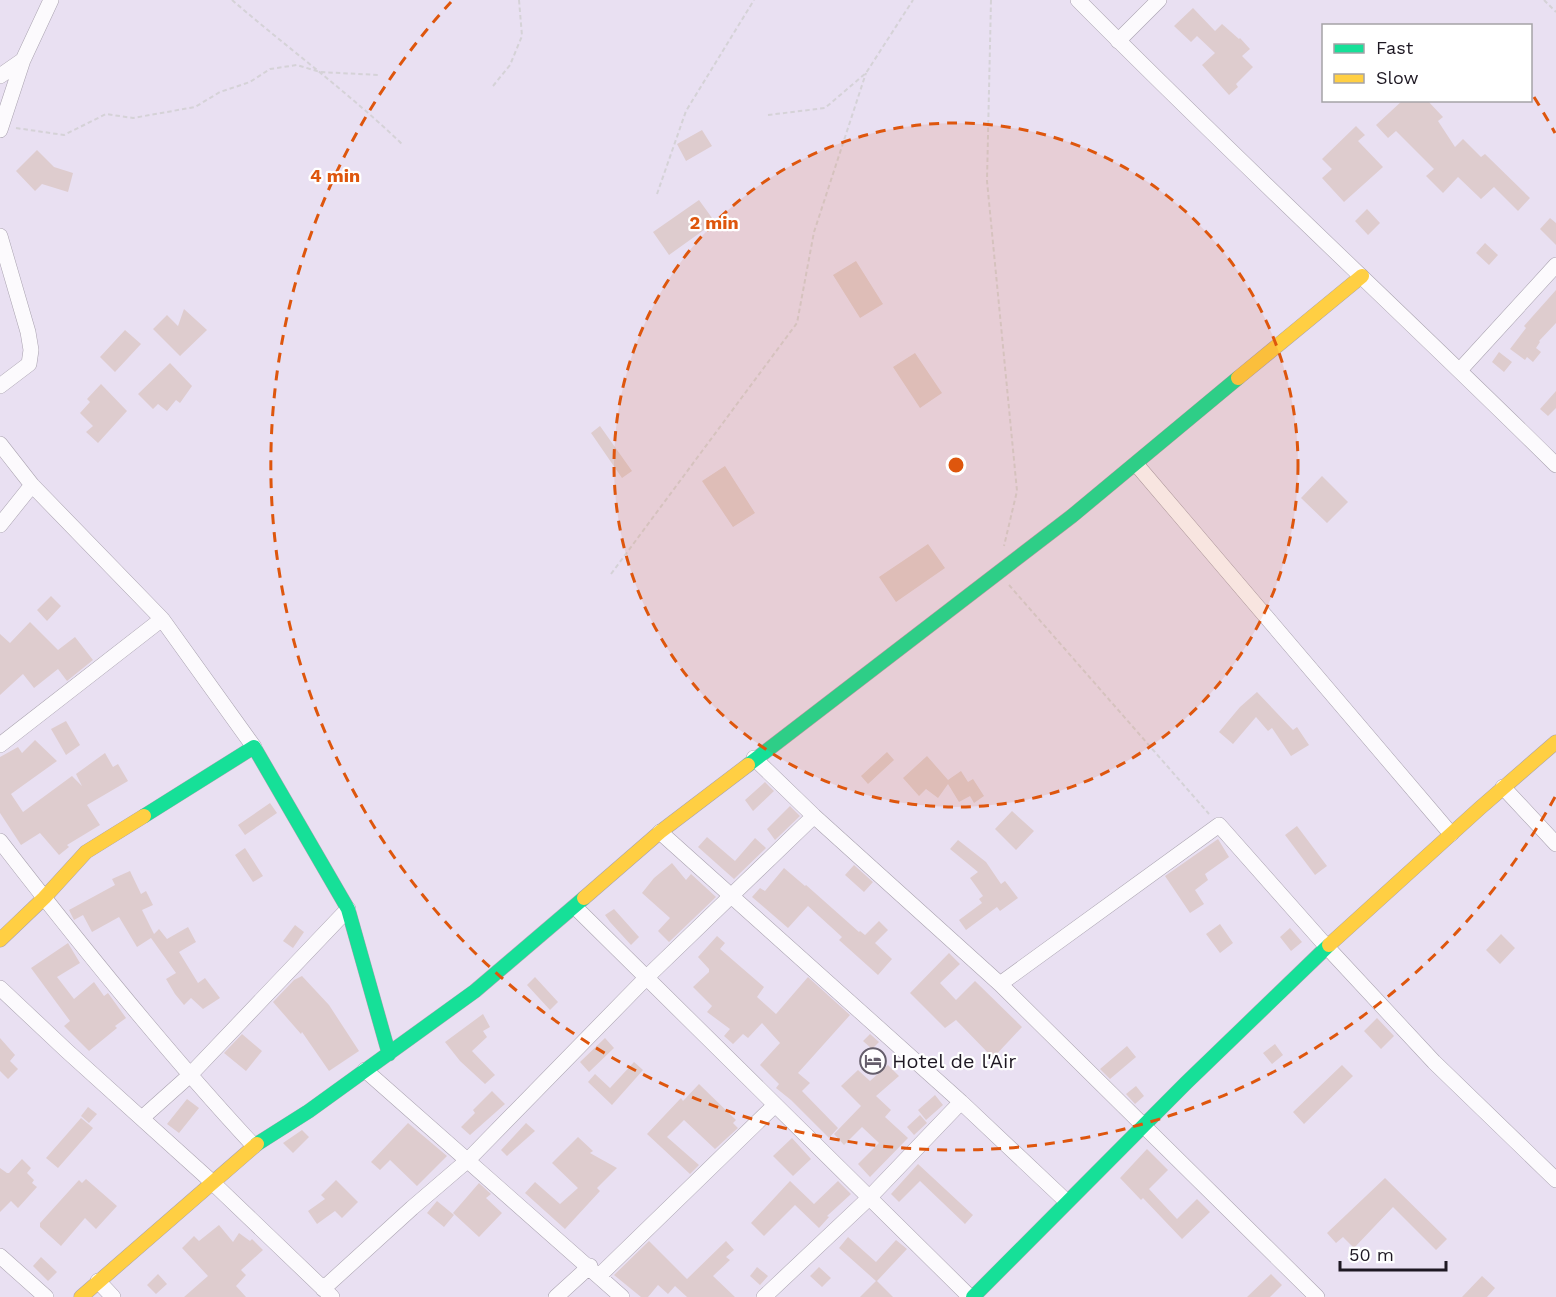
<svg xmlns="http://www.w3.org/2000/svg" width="1556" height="1297" viewBox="0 0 1556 1297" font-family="'Work Sans',sans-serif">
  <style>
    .building { fill: #deccce }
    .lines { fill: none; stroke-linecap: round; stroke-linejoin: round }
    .street-casing { stroke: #a9a2af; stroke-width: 16 }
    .fast-casing { stroke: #a9a2af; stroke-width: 15 }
    .slow-casing { stroke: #a9a2af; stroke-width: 15 }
    .path { stroke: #d5d2d7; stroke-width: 2; stroke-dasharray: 4.5 3; stroke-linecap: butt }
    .street { stroke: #fcfafd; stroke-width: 15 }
    .fast { stroke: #16e098; stroke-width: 14 }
    .slow { stroke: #ffcf43; stroke-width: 14 }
    .ring { fill: none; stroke: #de560d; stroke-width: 3; stroke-dasharray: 10 8 }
    .labels { text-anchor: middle; stroke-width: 4.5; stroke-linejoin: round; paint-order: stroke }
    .poi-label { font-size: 20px; fill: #1e1823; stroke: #fff; text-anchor: start }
    .centre { fill: #de560d; stroke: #fff; stroke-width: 3 }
    .ring-label { font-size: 18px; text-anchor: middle; font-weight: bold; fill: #de560d; stroke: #fff; stroke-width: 4.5; stroke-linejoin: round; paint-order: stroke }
  </style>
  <rect width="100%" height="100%" fill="#e9e0f2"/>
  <path class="building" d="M1193,8L1215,31L1222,24L1239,39L1240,38L1250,49L1242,56L1253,67L1236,84L1238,87L1229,95L1202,65L1215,53L1197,36L1191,42L1174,26Z
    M1403,100H1427L1443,117L1438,121L1455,147L1463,139L1481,157L1485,154L1530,198L1518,211L1494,187L1481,199L1458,177L1443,193L1426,176L1434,169L1396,131L1388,138L1376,125Z
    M1356,126L1365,135L1358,141L1383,167L1344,202L1322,178L1332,169L1322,159Z
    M702,130L712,146L686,161L677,144Z
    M37,150L54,167L73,173L68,192L42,184L35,191L16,171Z
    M699,200L715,222L669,255L653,232Z
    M1367,209L1380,223L1368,235L1355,221Z
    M1550,218L1556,223V245L1540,229Z
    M1485,243L1498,255L1489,265L1476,253Z
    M856,261L883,304L860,318L833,275Z
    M1556,290V323L1539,341L1540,342L1536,348L1541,352L1533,362L1527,357L1525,360L1510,349L1526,328L1524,326Z
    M184,309L207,330L180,356L153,329L167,315L178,326Z
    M125,330L141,344L115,372L100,357Z
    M1499,352L1512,362L1504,372L1492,362Z
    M915,353L942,393L920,408L893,367Z
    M170,363L192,386L180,403L176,400L167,411L158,404L153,409L138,394Z
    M101,384L127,411L98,443L86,432L93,426L80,413L90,402L87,399Z
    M1556,391V408L1548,416L1540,409Z
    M600,426L632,471L622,478L591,433Z
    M725,466L755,513L733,527L702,481Z
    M1322,476L1348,502L1327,523L1301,498Z
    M928,544L945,568L896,602L879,577Z
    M51,596L61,606L47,621L37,610Z
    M30,622L58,650L75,637L93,660L67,681L58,669L34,688L23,674L0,695V634L10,643Z
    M1257,692L1293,730L1297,727L1309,745L1291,756L1272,728L1268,731L1256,717L1233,744L1219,732L1240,707Z
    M66,721L80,745L66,755L51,729Z
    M35,740L57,761L11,794L23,812L72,776L82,786L76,774L105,753L113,767L118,764L128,781L87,805L100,825L67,845L69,847L59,855L40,833L21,845L0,813V757L18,747L22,753Z
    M887,752L894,760L868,784L861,776Z
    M927,756L948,780L961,771L968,782L973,779L984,796L974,803L970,796L959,802L948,784L938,798L926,789L919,796L903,778Z
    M765,782L774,791L753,811L745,800Z
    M270,803L277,813L245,835L238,825Z
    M790,806L800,816L775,840L767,829Z
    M1012,811L1034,831L1016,850L995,829Z
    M1297,826L1327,866L1315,875L1285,835Z
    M707,837L735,861L755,838L766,848L734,879L698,847Z
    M1218,839L1229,857L1205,874L1208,880L1195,890L1204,904L1190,913L1165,876Z
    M958,840L986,862L1001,884L1005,881L1018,898L1000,911L997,907L966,930L959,920L982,903L979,899L983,896L970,878L978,872L950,849Z
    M245,848L263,876L253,882L235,855Z
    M672,863L686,880L691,874L716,897L669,942L658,931L670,918L642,893L654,878Z
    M854,865L873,882L864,892L845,875Z
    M784,868L805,886L806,885L859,932L860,931L865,935L879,921L888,930L875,943L892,959L878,975L839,940L842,937L808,906L788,928L752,897L760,888L765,891Z
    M130,871L141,894L146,891L153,905L142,910L154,934L159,929L167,939L188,927L196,942L179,952L198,983L205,978L220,998L203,1009L191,998L184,1005L175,994L166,979L176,973L151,938L137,947L119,917L92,932L83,915L74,920L69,910L115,885L112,879Z
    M614,909L639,937L631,945L610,922L605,915Z
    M1220,924L1233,943L1220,953L1206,934Z
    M295,925L304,932L293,948L283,941Z
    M1290,928L1302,942L1291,951L1280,937Z
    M1501,934L1515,948L1500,964L1486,950Z
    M717,936L725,943L720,949L764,987L757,997L776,1014L808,977L850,1015L798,1073L810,1083L802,1091L838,1128L829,1138L791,1100L776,1088L779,1084L760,1065L780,1043L762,1023L748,1038L743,1034L733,1044L724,1036L730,1029L707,1012L712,1006L693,987L709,972V969L698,957Z
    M68,943L80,963L57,977L74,999L94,982L104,996L108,993L126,1018L115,1026L117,1028L89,1051L64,1026L70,1021L31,968Z
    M949,953L960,964L940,983L956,1000L975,981L1022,1027L993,1058L956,1020L945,1028L910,993Z
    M302,976L329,1005L359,1051L329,1071L302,1032L301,1034L273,1002L294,980Z
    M535,977L558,1002L550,1010L527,985Z
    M483,1014L490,1027L483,1031L487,1037L472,1051L495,1075L485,1084L460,1061L445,1042Z
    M1377,1018L1394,1036L1381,1049L1364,1031Z
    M242,1034L262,1051L246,1071L224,1053Z
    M870,1034L879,1042L872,1049L863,1041Z
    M0,1038L15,1055L10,1061L18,1069L8,1079L0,1071Z
    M605,1038L614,1048L589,1072L580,1062Z
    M1275,1044L1283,1055L1272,1064L1263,1053Z
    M1127,1046L1136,1057L1110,1079L1100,1069Z
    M634,1062L643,1070L612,1105L588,1082L595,1074L610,1088Z
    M888,1065L899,1076L876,1096L891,1110L885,1117L908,1138L870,1177L858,1164L879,1143L862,1127L844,1145L834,1134L861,1106L841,1086L858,1070L870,1081Z
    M1342,1065L1353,1076L1304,1124L1293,1112Z
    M699,1084L736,1120L733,1123L738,1128L715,1149L684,1120L667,1137L699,1165L690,1174L647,1134L681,1098L683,1101Z
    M1136,1086L1144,1096L1135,1104L1126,1094Z
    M492,1091L505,1104L470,1135L461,1127L475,1113L473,1110Z
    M935,1095L943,1105L926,1120L918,1110Z
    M187,1099L199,1108L179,1133L167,1124Z
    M88,1107L97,1114L89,1123L81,1116Z
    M920,1115L927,1123L914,1135L907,1127Z
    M81,1118L93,1128L58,1168L46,1158Z
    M408,1123L447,1156L417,1186L390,1160L380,1170L371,1162Z
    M526,1123L535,1131L507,1156L501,1150Z
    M302,1130L309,1137L293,1153L283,1143Z
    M578,1137L593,1151L590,1153L617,1168L597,1188L600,1191L565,1229L525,1193L535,1182L560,1204L578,1188L552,1163Z
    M792,1138L811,1159L793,1176L773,1156Z
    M1147,1149L1168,1170L1149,1189L1177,1219L1197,1199L1210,1212L1182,1239L1143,1198L1141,1200L1120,1178Z
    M22,1159L31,1168L27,1173L34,1180L32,1183L37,1187L18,1208L11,1201L0,1212V1168L7,1173H9Z
    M918,1164L973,1215L965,1224L920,1181L899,1202L891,1194Z
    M1385,1178L1447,1239L1436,1250L1393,1207L1354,1248L1343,1237L1336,1243L1327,1233Z
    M86,1179L117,1206L96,1229L85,1218L61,1246L40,1227V1223L79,1180L82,1183Z
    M336,1180L358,1202L342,1218L335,1211L317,1224L308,1211L325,1199L321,1195Z
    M790,1181L814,1204L838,1181L851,1194L827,1216L829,1217L819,1228L795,1205L764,1236L751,1223Z
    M479,1183L491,1194L486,1198L502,1213L479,1237L453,1213Z
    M437,1201L454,1215L444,1227L427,1213Z
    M219,1225L233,1242L239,1233L250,1241L252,1239L263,1250L241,1270L246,1275L236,1286L246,1297H184L208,1276L182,1248L194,1236L199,1241Z
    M848,1237L876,1262L896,1240L907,1249L877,1281L893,1297H860L876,1281L839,1248Z
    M649,1241L687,1279L726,1241L734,1250L726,1257L730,1260L713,1276L735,1297H687L675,1286L668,1294L658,1285L648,1297H641L614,1275Z
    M41,1257L57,1272L48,1281L33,1266Z
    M757,1267L768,1276L760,1285L750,1276Z
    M819,1267L831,1278L822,1287L810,1276Z
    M158,1274L167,1284L156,1294L147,1285Z
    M1271,1274L1282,1285L1270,1297H1247Z
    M1482,1276L1495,1288L1487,1297H1462Z"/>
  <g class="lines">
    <g class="street-casing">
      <path id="street" d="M1078,0C1234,158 1398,309 1556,465
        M1118,41L1159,0
        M0,76L23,60
        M0,130L23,60L51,0
        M0,236L28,332L31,350L29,364L0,386
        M1460,370L1556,265
        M0,444L32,485L162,619
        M1136,464L1451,834
        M0,525L32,485
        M0,745L162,619L254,747
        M754,758L814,816L1000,984L1317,1297
        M1503,787L1556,844
        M660,832L961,1102L1066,1201
        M0,841C81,946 164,1049 254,1146
        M575,907L970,1297
        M1000,984L1219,825L1327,947L1434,1062L1556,1180
        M0,988L67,1051L212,1182L332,1297
        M365,1070L622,1297
        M142,1118L189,1076L348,909
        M0,1256L46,1297
        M600,1275L775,1105
        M98,1281L113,1297
        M323,1289L412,1208L468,1160L647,977L814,816
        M556,1297L590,1266
        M764,1297L869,1198L961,1102"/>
    </g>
    <g class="fast-casing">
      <path id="fast" d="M748,765L1072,516L1238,378
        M144,816L254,747L348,909L389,1054
        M257,1144L309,1111L475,991L584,898
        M973,1297L1186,1083L1329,945"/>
    </g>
    <g class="slow-casing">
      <path id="slow" d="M1238,378L1362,276
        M584,898L660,832L748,765
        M0,940L44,898L86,852L144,816
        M1329,945L1480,808L1556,742
        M81,1297L257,1144"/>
    </g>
    <path class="path" d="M232,0C289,49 349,93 403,145
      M991,0L987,181L1017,491L1004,546
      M1544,0L1556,12
      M493,86L510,65L522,36L519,0
      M768,115L825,108L866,73L913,0
      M16,128L64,135L106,114L133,118L195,107L220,92L250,82L270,69L297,65L320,72L379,75
      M657,194L686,111L754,0
      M611,574L797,323L814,232L866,73
      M1009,585L1209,814"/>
    <use href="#street" class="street"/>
    <use href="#fast" class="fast"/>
    <use href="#slow" class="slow"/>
  </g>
  <circle cx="956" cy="465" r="342" fill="#de560d" fill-opacity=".12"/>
  <g class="ring">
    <circle cx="956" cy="465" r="342"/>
    <path d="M1555 797A685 685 0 1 1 451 2M1534 97A685 685 0 0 1 1555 133"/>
  </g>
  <defs>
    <g id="hotel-ring" transform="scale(1.35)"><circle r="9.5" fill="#fff" stroke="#655e6b" stroke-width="1.5"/><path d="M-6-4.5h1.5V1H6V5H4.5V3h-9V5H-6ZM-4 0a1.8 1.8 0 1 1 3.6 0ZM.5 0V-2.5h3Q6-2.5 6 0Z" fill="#655e6b"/></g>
  </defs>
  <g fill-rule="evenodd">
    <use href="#hotel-ring" x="873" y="1061"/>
  </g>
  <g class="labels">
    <g class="poi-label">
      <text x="892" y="1068">Hotel de l'Air</text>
    </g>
  </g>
  <circle cx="956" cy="465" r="9" class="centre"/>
  <g class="ring-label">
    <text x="335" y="182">4 min</text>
    <text x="714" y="229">2 min</text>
  </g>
  <rect x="1322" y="24" width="210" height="78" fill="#ffffff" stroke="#a5a3a7" stroke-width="1.5"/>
  <rect x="1334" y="44" width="30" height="9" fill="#16e098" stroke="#a5a3a7" stroke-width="1.5"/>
  <text x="1376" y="54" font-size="18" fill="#1e1823">Fast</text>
  <rect x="1334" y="74" width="30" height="9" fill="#ffcf43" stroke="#a5a3a7" stroke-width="1.5"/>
  <text x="1376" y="84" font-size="18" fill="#1e1823">Slow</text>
  <path d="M1340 1261v9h106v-9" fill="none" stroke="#1e1823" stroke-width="3"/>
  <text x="1349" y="1261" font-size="18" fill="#1e1823" stroke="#ffffff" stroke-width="4.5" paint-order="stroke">50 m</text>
</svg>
